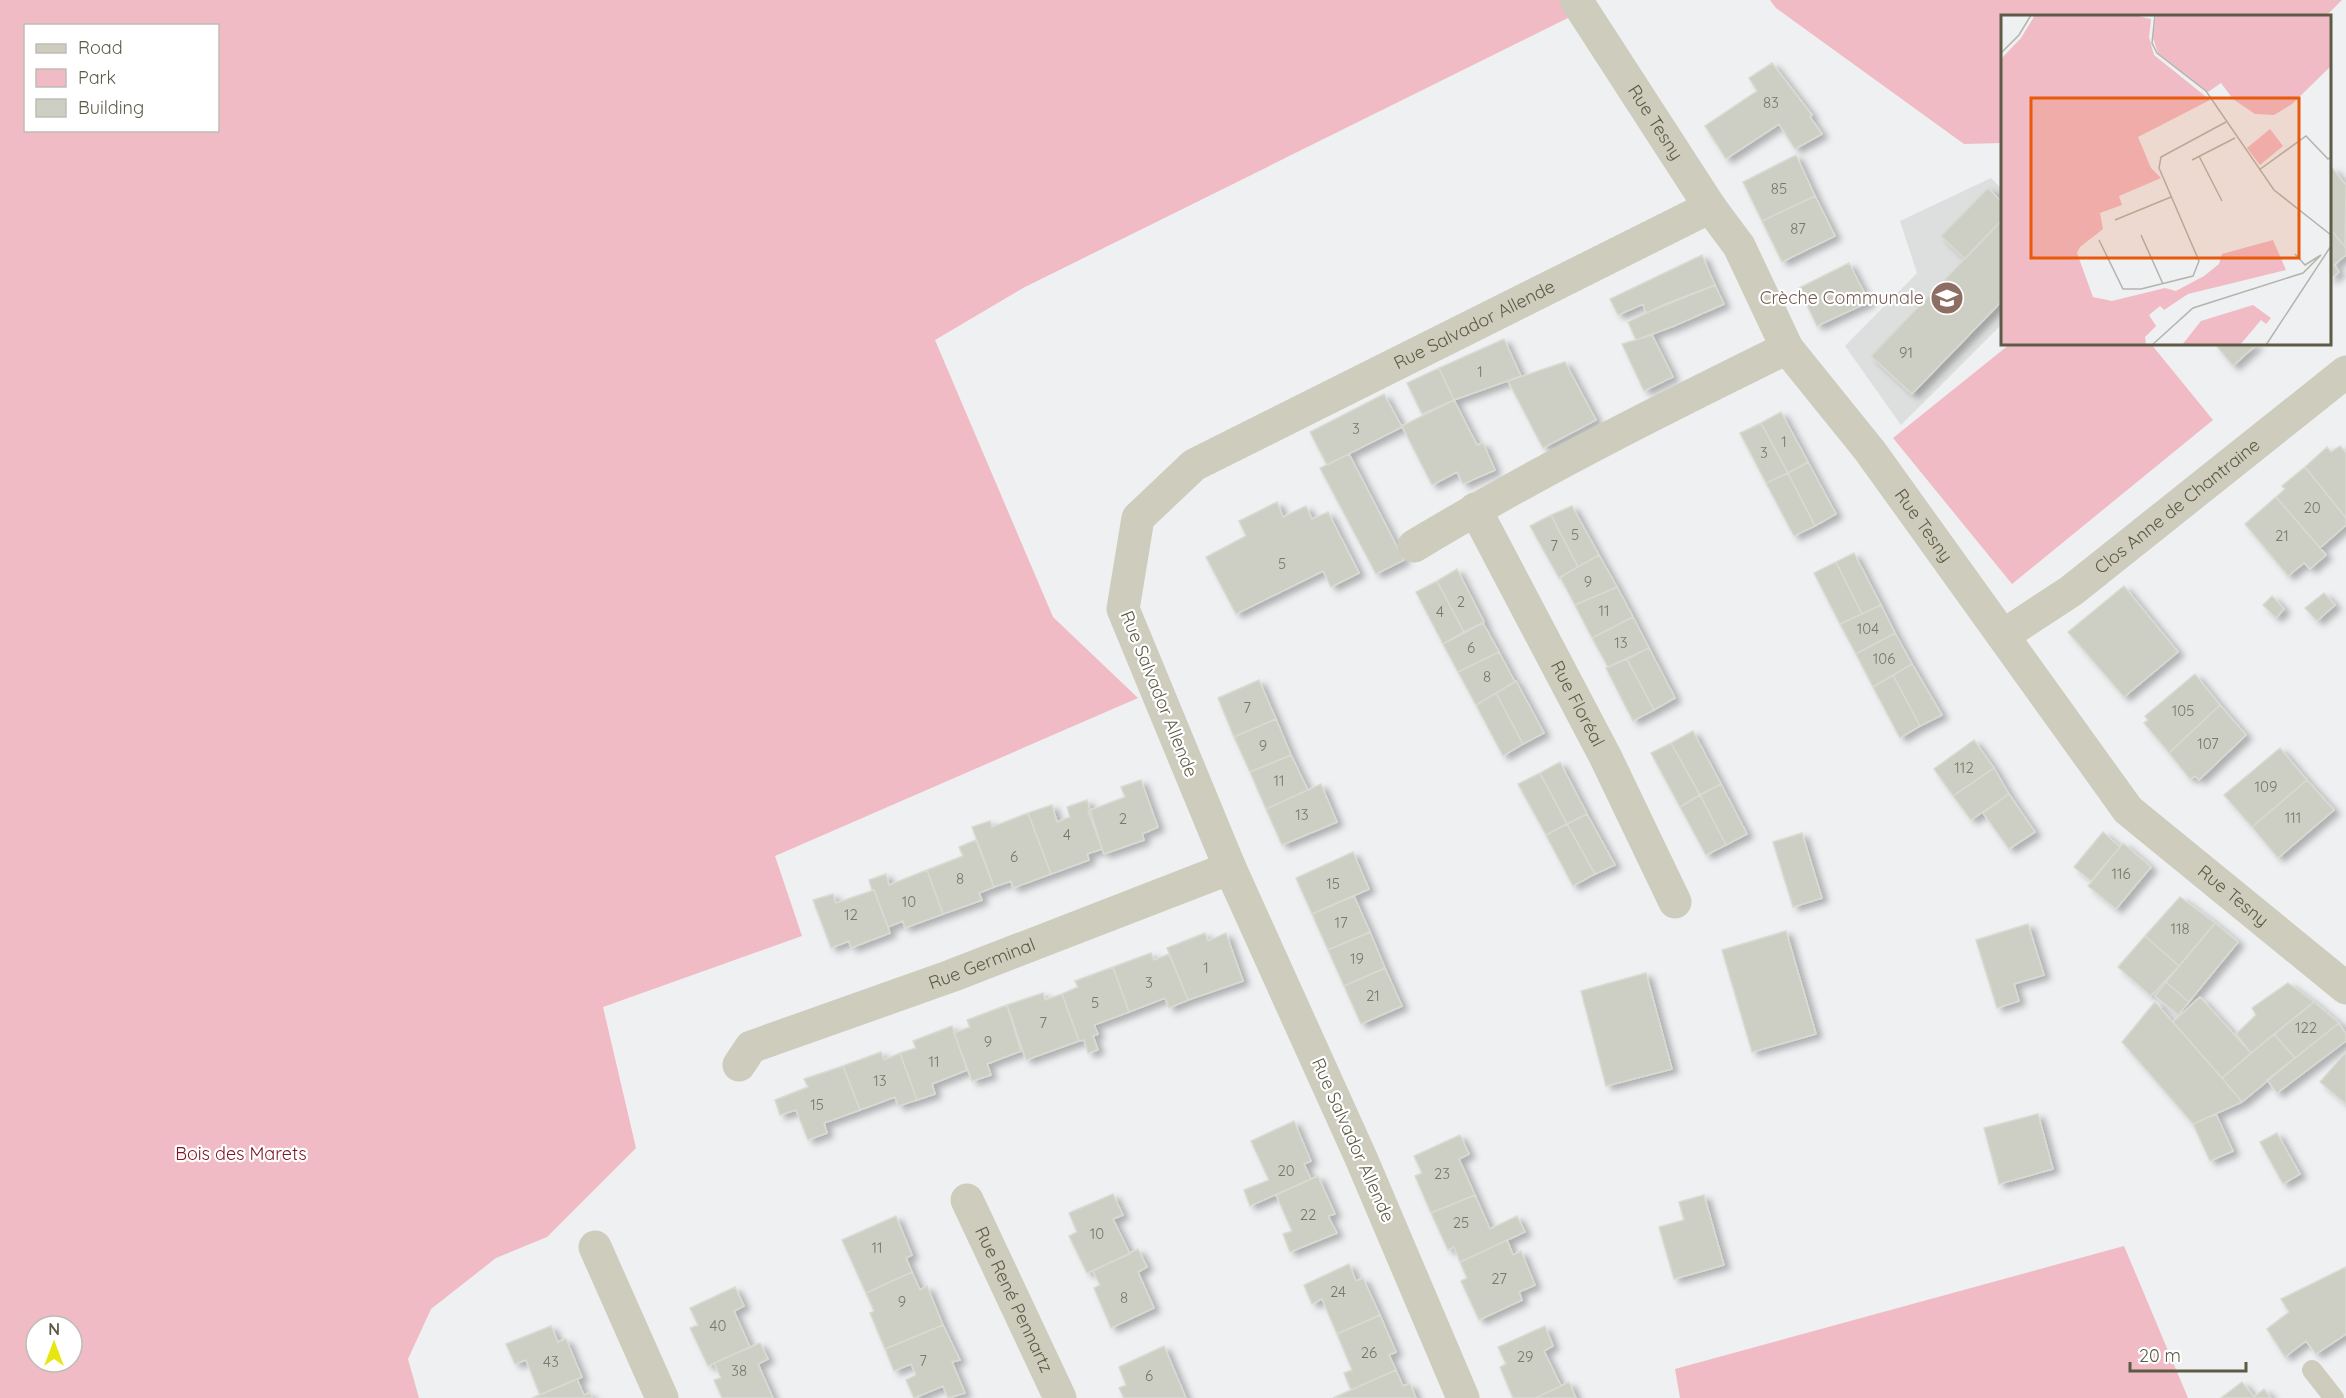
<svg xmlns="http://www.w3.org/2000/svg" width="2346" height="1398" viewBox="0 0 2346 1398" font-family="Quicksand,sans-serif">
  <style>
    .education { fill: #dddfdf }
    .green { fill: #f0bbc5; fill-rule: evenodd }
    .building { fill: #cdcfc5; stroke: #d9dad2; stroke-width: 1.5; filter: url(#shadow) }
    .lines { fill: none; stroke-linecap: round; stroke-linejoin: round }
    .service { stroke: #ceccbc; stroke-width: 20 }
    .minor { stroke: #ceccbc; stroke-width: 33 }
    .labels { text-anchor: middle; stroke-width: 4.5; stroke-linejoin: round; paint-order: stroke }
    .number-label { font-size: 15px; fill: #797866 }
    .street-label { font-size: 18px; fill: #5d5b46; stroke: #fff }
    .education-label { font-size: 18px; fill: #785e54; stroke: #fff; text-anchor: end }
    .park-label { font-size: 18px; fill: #81141b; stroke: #fff }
    .inset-road { fill: none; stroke: #b4b4ad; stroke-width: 1.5 }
    .view { fill: #e8590c; fill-opacity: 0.15; stroke: #e8590c; stroke-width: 3 }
    .inset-edge { fill: none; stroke: #5d5b46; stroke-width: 3 }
  </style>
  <defs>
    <filter id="shadow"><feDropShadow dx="6" dy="4" stdDeviation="3" flood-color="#0004"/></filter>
  </defs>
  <rect width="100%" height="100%" fill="#eef0f1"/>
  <path class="education" d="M1991,178L2002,189V324L1901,425L1845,346L1917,273L1900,221Z"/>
  <path class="green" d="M0,0H1560L1572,16L1023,288L935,340L1053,617L1138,698L775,856L802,936L603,1007L636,1148L547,1237L496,1258L431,1309L408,1359L419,1398H0ZM26,26H218V130H26ZM36,1326H72V1362H36Z
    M1770,0H2342L2326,16H2002V143L1964,144L1776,8Z
    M2010,344H2151L2213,420L2012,584L1893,438Z
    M2124,1246L2188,1398H1680L1675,1369Z"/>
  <path class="building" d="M1772,63L1812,115L1810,117L1822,134L1795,149L1779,124L1726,159L1705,126L1757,91L1749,78Z
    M1796,155L1815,196L1762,221L1743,182Z
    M2332,168L2346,185L2345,247L2330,229V170Z
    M1988,188L2002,202V220L1965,259L1941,236Z
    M1815,196L1835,236L1782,262L1762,221Z
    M2002,220V301L1912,394L1871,356Z
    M2330,229L2346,248V255L2334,265L2339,272L2330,279Z
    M1702,255L1715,285L1646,313L1643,304L1618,315L1610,299Z
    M1849,263L1869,302L1817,326L1799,288Z
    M1715,285L1724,304L1674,326L1636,340L1628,322L1665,304Z
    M1652,335L1673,377L1644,391L1622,344Z
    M1504,339L1521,376L1454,400L1439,368Z
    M2215,344H2257L2233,366Z
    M1565,362L1596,420L1543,448L1508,381Z
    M1439,368L1454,400L1422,414L1407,383Z
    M1384,394L1402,427L1327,465L1310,432Z
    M1454,400L1477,445L1483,443L1495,470L1463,484L1457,472L1432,485L1402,426Z
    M1781,412L1808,462L1788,473L1761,423Z
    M1761,423L1788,473L1766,483L1740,433Z
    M2340,446L2346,453V518L2305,467L2327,447L2331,452Z
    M1349,454L1404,560L1376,574L1320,468Z
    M1808,462L1836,514L1815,526L1788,473Z
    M2305,467L2346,518V525L2320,548L2276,497L2285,489L2282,486Z
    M1788,473L1815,526L1794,536L1766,483Z
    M2276,497L2326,555L2310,569L2304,563L2288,576L2245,524Z
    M1277,502L1283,517L1306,506L1312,519L1328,512L1359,573L1331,587L1323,571L1236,614L1206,557L1246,536L1239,521Z
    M1572,506L1599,555L1578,567L1551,515Z
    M1551,515L1578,567L1559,578L1530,526Z
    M1854,553L1881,605L1862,614L1836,562Z
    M1599,555L1617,587L1575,605L1560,577Z
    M1836,562L1862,614L1840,624L1814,573Z
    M1457,569L1484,622L1464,632L1437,581Z
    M1437,581L1464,632L1443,644L1416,592Z
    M2124,586L2178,652L2124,697L2068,632Z
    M1617,587L1633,617L1592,638L1575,605Z
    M2324,593L2335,605L2317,621L2305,608Z
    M2272,596L2284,609L2276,618L2263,605Z
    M1881,605L1895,633L1856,654L1840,624Z
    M1633,617L1649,648L1608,667L1592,638Z
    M1483,623L1499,652L1458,672L1443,644Z
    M1895,633L1912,664L1873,687L1856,654Z
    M1649,648L1675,698L1654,710L1627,659Z
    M1499,652L1515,682L1476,705L1458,672Z
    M1627,659L1654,710L1633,721L1606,668Z
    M1912,664L1942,715L1920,726L1893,675Z
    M2195,674L2220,705L2169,753L2144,723L2148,720L2145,716Z
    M1893,675L1920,726L1900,738L1873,687Z
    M1259,680L1276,719L1234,737L1218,698Z
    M1516,681L1544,733L1523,744L1496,693Z
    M1496,693L1523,744L1503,756L1476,705Z
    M2220,705L2246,735L2199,780L2195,776L2190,779L2169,753Z
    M1276,719L1291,755L1250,772L1234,737Z
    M1693,731L1721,784L1700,795L1671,743Z
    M1974,740L1994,768L1953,796L1934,769Z
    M1671,743L1700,795L1680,807L1651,753Z
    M2280,748L2307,780L2252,827L2224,795Z
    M1291,755L1308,790L1266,809L1250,772Z
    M1560,762L1587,814L1567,824L1540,773Z
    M1994,768L2009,794L1971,820L1953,796Z
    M1540,773L1567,824L1546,835L1518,784Z
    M1141,780L1158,827L1142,834L1144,840L1104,854L1088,811L1125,797L1121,787Z
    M2307,780L2334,810L2278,858L2252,827Z
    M1321,784L1337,822L1282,845L1266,809Z
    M1721,784L1747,834L1726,845L1700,795Z
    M2009,794L2035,832L2009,849L1983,813Z
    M1700,795L1726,845L1706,855L1680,807Z
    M1087,800L1102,849L1087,854L1089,860L1051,874L1028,813L1052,805L1057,822L1070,817L1067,807Z
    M1028,813L1051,874L1013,888L1011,881L994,887L972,827L990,821L992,827Z
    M1587,814L1615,865L1595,874L1567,824Z
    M1567,824L1595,874L1573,886L1546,835Z
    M2103,832L2120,847L2091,881L2074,867Z
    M1802,833L1822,898L1793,907L1773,842Z
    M976,840L994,887L979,893L982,900L943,914L927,870L963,856L959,847Z
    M2123,843L2151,867L2116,909L2088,886Z
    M1353,852L1369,889L1312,914L1296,878Z
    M927,870L943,914L905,928L903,921L888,927L874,890H872L869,880L886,874L889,885Z
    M874,890L890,933L851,948L849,941L831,948L813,900L833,894L836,903Z
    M1354,896L1370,932L1328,950L1312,914Z
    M2180,897L2215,923L2179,966L2145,936Z
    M2215,923L2238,942L2189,1002L2166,982Z
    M2028,924L2044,975L2014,984L2019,1001L1997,1008L1976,940Z
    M1786,931L1816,1034L1752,1052L1722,950Z
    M1370,932L1385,968L1344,986L1328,950Z
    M1205,933L1208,941L1226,933L1243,981L1188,1000L1167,948Z
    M2145,936L2179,966L2151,996L2118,967Z
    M1151,953L1154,960L1169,954L1188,1000L1169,1008L1165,998L1129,1012L1113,967Z
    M1113,967L1129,1012L1094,1025L1098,1034L1093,1036L1098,1050L1088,1053L1084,1040L1079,1041L1062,994L1078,987L1075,981Z
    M1385,968L1402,1006L1361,1024L1344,986Z
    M1646,973L1672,1069L1606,1086L1581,991Z
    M2166,982L2189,1002L2178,1015L2155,996Z
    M2288,983L2314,1002L2251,1053L2236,1034L2256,1015L2252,1008Z
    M1043,993L1045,1000L1062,994L1079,1041L1026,1060L1007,1005Z
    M2200,997L2251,1053L2222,1078L2173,1022Z
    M2155,1002L2222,1078L2242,1102L2193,1124L2122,1042Z
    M2314,1002L2339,1023L2295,1058L2274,1034Z
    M1007,1005L1021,1051L987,1064L991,1075L972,1081L954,1033L970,1027L967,1020Z
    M2339,1023L2346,1034V1041L2277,1093L2267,1080Z
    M952,1026L967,1070L932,1084L935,1094L917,1100L900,1053L916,1048L913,1041Z
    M2274,1034L2295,1058L2242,1102L2222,1078Z
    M881,1052L884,1060L900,1053L917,1100L898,1106L895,1097L860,1110L843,1066Z
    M2346,1052V1104L2320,1082Z
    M843,1066L860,1110L824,1123L827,1133L808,1140L796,1110L780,1115L775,1100L808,1087L804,1079Z
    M2038,1114L2053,1169L1999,1184L1984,1128Z
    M2216,1114L2233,1151L2210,1161L2193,1124Z
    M1294,1121L1311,1161L1304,1164L1311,1179L1250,1206L1244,1190L1269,1180L1251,1141Z
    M2277,1133L2300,1174L2283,1184L2260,1142Z
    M1460,1135L1469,1154L1459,1159L1475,1195L1431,1213L1415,1176L1422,1173L1414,1156Z
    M1318,1176L1335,1214L1328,1216L1337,1233L1290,1252L1283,1234L1292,1231L1276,1195Z
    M1113,1194L1123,1215L1113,1219L1130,1254L1087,1273L1069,1236L1077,1232L1069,1213Z
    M1475,1195L1490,1229L1517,1216L1525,1232L1460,1262L1454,1247L1448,1250L1431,1213Z
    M1704,1195L1724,1265L1674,1279L1659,1227L1684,1220L1679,1202Z
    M896,1216L912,1255L906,1258L912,1272L866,1293L842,1240Z
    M1507,1240L1513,1255L1521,1251L1535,1285L1519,1292L1522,1300L1479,1320L1461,1281L1467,1278L1460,1262Z
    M1138,1249L1147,1267L1138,1272L1154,1308L1111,1328L1094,1288L1100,1285L1093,1271Z
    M1349,1264L1356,1281L1363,1278L1380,1315L1337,1334L1322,1299L1312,1304L1304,1285Z
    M2346,1267V1334L2316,1354L2306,1341L2285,1357L2267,1329L2289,1312L2281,1299Z
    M912,1272L920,1290L927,1286L943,1325L885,1349L870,1313L874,1311L866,1293Z
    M735,1287L744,1306L734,1311L750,1347L708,1366L690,1328L698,1325L690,1308Z
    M1380,1315L1396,1352L1389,1355L1396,1370L1351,1390L1344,1373L1352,1370L1337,1334Z
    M943,1325L960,1360L952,1362L965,1393L948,1398L943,1386L914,1398L906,1380L916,1375L911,1364L894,1371L885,1349Z
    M551,1326L558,1342L566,1339L582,1377L540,1395L526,1360L515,1364L506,1344Z
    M1545,1326L1553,1346L1544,1351L1561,1386L1535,1398H1513L1500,1367L1506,1364L1498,1347Z
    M760,1343L768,1359L758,1364L773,1398H722L714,1380L721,1378L714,1363Z
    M1164,1346L1186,1398H1124L1119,1388L1126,1385L1119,1367Z
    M1396,1370L1403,1386L1410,1384L1416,1398H1333Z
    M577,1379L584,1395L590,1393L592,1398H532Z
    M1569,1382L1576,1398H1535L1561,1386Z
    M2242,1382L2254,1397L2264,1389L2271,1398H2221Z"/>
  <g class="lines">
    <path class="service" d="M2312,1370L2334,1398"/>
    <g class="minor">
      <path id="s1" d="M1576,0L1710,207L1739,246L1787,348L1870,451L2128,810L2346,988"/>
      <path id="s2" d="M1475,509L1606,758L1675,902"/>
      <path d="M1414,546C1535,473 1661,410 1787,348"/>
      <path id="s3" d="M2004,635L2071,591L2346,372"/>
      <path id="s4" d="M739,1065L751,1047L951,976L1230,868"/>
      <path id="s5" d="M967,1200L1060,1398"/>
      <path d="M595,1247L662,1398"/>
      <path id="s6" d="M1463,1398L1361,1158L1230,868L1123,609L1138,518L1194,465L1710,207"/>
    </g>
  </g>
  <defs>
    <g id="school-disc" transform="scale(1.725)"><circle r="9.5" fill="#8d6e63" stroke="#fff"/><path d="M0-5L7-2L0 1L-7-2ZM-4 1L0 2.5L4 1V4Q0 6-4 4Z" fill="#fff"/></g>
  </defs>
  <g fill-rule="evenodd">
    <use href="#school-disc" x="1947" y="298"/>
  </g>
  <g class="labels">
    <g class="number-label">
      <text x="1771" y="108">83</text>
      <text x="1779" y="194">85</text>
      <text x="1798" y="234">87</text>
      <text x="1906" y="358">91</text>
      <text x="1480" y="377">1</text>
      <text x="1356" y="434">3</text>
      <text x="1784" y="447">1</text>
      <text x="1764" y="458">3</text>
      <text x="2312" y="513">20</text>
      <text x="1575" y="540">5</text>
      <text x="2282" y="541">21</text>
      <text x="1554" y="551">7</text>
      <text x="1282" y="569">5</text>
      <text x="1588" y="587">9</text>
      <text x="1461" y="607">2</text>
      <text x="1604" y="616">11</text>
      <text x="1440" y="617">4</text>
      <text x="1868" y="634">104</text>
      <text x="1621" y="648">13</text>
      <text x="1471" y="653">6</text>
      <text x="1884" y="664">106</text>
      <text x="1487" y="682">8</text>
      <text x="1247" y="713">7</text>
      <text x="2183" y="716">105</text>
      <text x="2208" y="749">107</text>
      <text x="1263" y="751">9</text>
      <text x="1964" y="773">112</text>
      <text x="1279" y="786">11</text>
      <text x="2266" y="792">109</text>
      <text x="1302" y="820">13</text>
      <text x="2293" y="823">111</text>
      <text x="1123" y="824">2</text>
      <text x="1067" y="840">4</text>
      <text x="1014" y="862">6</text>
      <text x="2121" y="879">116</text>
      <text x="960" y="884">8</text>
      <text x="1333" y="889">15</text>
      <text x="909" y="907">10</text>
      <text x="851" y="920">12</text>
      <text x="1341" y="928">17</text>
      <text x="2180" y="934">118</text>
      <text x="1357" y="964">19</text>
      <text x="1206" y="973">1</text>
      <text x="1149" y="988">3</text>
      <text x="1373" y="1001">21</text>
      <text x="1095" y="1008">5</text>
      <text x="1043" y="1028">7</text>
      <text x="2306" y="1033">122</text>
      <text x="988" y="1047">9</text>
      <text x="934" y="1067">11</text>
      <text x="880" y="1086">13</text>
      <text x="817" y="1110">15</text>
      <text x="1286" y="1176">20</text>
      <text x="1442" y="1179">23</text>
      <text x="1308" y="1220">22</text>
      <text x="1461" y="1228">25</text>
      <text x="1097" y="1239">10</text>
      <text x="877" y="1253">11</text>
      <text x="1499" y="1284">27</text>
      <text x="1338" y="1297">24</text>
      <text x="1124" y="1303">8</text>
      <text x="902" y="1307">9</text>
      <text x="718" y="1331">40</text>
      <text x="1369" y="1358">26</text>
      <text x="1525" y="1362">29</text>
      <text x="923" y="1366">7</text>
      <text x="551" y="1367">43</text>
      <text x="739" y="1376">38</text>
      <text x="1149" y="1381">6</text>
    </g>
    <g class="street-label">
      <text dy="6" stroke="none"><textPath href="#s1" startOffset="146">Rue Tesny</textPath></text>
      <text dy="6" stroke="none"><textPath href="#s6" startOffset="1342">Rue Salvador Allende</textPath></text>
      <text dy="6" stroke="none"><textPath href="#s3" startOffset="216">Clos Anne de Chantraine</textPath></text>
      <text dy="6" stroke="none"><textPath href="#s1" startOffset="632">Rue Tesny</textPath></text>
      <text transform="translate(1159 694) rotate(68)" y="6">Rue Salvador Allende</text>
      <text dy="6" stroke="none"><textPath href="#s2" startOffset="220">Rue Floréal</textPath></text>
      <text dy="6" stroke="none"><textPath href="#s1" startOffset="1118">Rue Tesny</textPath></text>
      <text dy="6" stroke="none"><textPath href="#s4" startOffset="267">Rue Germinal</textPath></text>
      <text transform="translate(1353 1140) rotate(66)" y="6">Rue Salvador Allende</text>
      <text dy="6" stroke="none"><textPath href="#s5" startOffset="110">Rue René Pennartz</textPath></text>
    </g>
    <g class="education-label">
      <text x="1924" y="304">Crèche Communale</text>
    </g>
    <g class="park-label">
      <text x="241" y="1160">Bois des Marets</text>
    </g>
  </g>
  <g transform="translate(2001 15)">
    <rect width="330" height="330" fill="#eef0f1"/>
    <path d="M34,0H133L150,4L148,22L153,40L209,85L137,122L150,153L160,163L118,181L121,190L99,198L102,214L79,232L76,238L92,282L111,286L164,273L175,276L203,261L218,249L221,239L272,225L285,255L187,279L163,295L159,291L148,300L155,311L144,322L145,330H0V44L20,23ZM155,0H330V51L291,89L273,100L254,99L232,84L220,68L207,77L157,38L152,23ZM269,114L282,131L259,150L246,133ZM252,290L270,303L265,309L260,305L239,330H181L200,306Z" fill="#f0bbc5"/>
    <path class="inset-road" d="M154,0L151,28L156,38L205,76L273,175L330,220M0,38L18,20L30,0M198,141L221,186M191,145L234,123M258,155L305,121L327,144L330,142M114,205L170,182M140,220L162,269M98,225L122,274H140L192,261L198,246L158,153L160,142L225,107M294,239L304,250L320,240M151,330L192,293L302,258L320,240M265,330L330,231"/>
    <path class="view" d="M30,83H298V243H30Z"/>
    <rect width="330" height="330" class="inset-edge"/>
  </g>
  <rect x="24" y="24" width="195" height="108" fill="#ffffff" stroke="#bebdb5" stroke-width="1.5"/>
  <rect x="36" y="44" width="30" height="9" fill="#ceccbc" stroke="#bebdb5" stroke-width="1.5"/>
  <text x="78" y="54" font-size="18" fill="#5d5b46">Road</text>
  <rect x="36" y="69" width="30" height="18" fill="#f0bbc5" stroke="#bebdb5" stroke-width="1.5"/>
  <text x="78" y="84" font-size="18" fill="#5d5b46">Park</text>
  <rect x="36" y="99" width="30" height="18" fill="#cdcfc5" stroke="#bebdb5" stroke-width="1.5"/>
  <text x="78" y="114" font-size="18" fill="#5d5b46">Building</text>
  <g transform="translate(54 1344)"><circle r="28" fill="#ffffff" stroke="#bebdb5" stroke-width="1.5"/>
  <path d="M0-4.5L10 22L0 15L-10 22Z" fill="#e7e613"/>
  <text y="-9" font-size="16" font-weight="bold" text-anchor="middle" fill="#5d5b46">N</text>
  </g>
  <path d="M2130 1362v9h116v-9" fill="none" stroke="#5d5b46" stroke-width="3"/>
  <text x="2139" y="1362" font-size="18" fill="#5d5b46" stroke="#ffffff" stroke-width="4.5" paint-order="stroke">20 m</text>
</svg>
